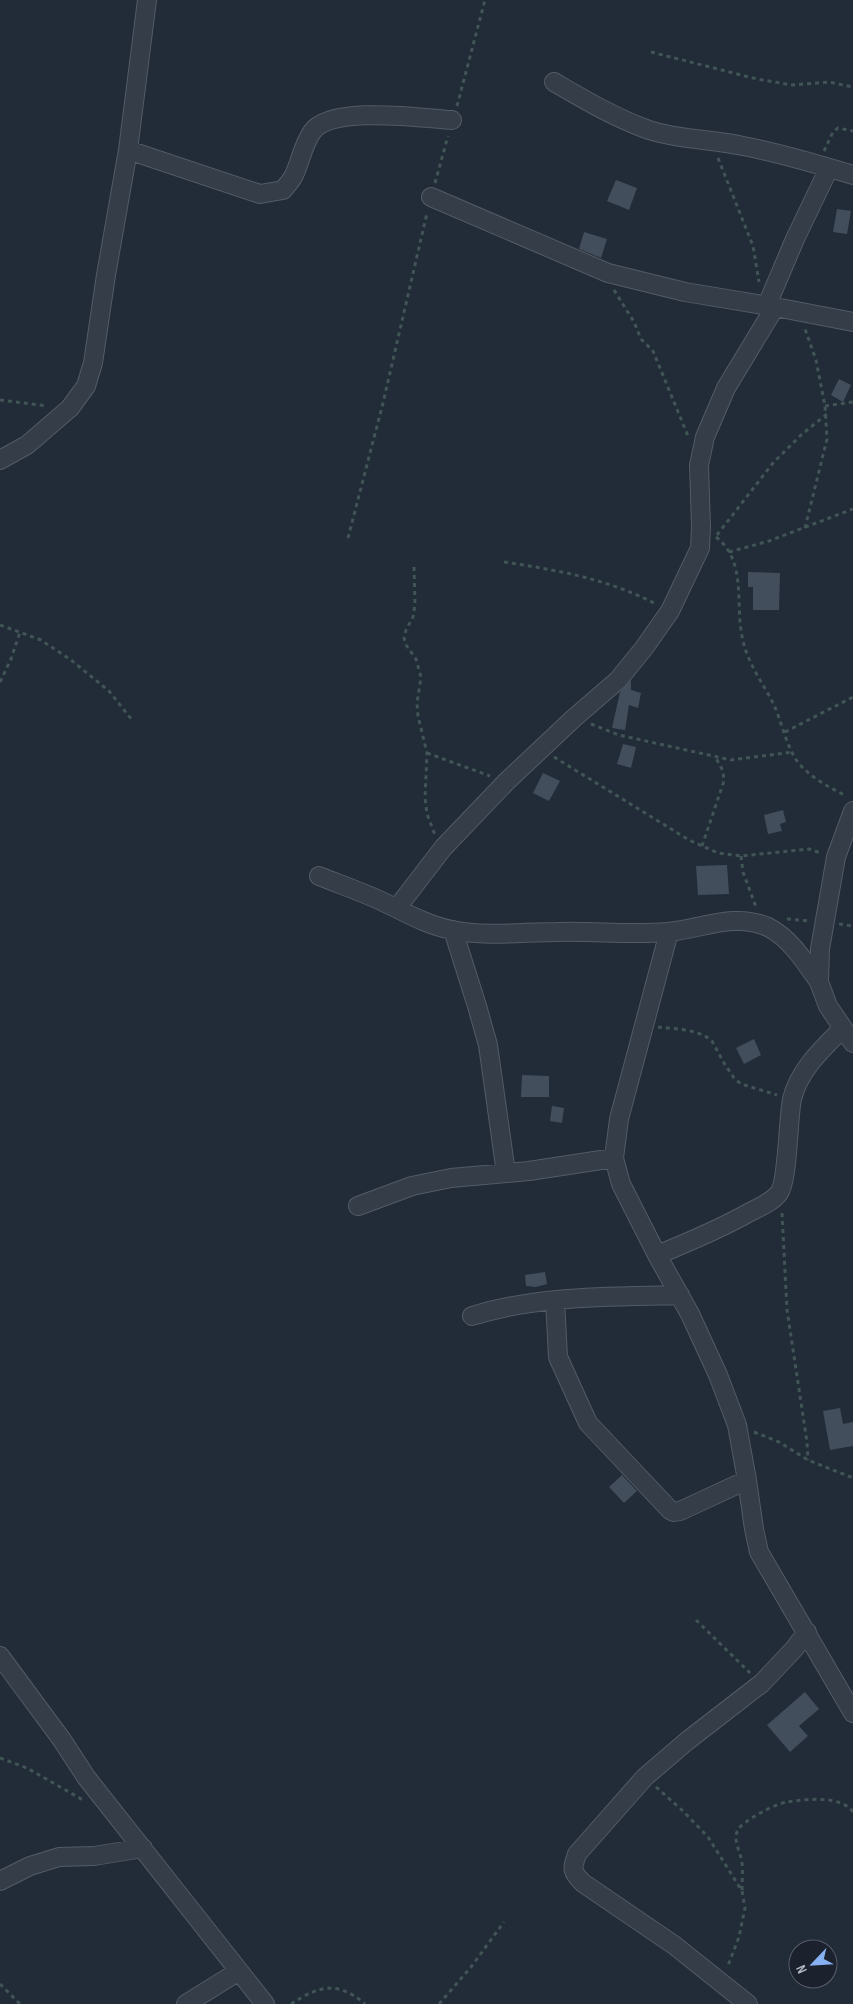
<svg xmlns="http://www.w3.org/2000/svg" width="853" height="2004" viewBox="0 0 853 2004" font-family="'Sofia Sans Condensed',sans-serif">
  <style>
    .building { fill: #434e5d }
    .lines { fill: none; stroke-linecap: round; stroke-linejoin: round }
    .street-casing { stroke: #535b66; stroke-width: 20 }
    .path { stroke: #415456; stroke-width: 3; stroke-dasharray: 4 4; stroke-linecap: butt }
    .street { stroke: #353d48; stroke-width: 18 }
  </style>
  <rect width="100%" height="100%" fill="#222b38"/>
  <path class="building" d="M616,180L637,188L629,210L607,201Z
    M837,209L851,211L847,234L833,232Z
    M584,232L607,239L601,258L579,249Z
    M839,379L851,385L843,402L831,395Z
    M748,572L780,573L779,610H753V587H748Z
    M631,680V690L641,693L638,708L629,705L625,730L612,728L620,692Z
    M623,744L636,747L631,768L617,764Z
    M543,773L560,781L549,801L533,793Z
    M783,810L786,822L780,824L782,831L768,834L764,815Z
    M727,865L729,894L698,895L696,866Z
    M754,1039L761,1055L744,1064L736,1048Z
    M522,1075L549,1076V1097H521Z
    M552,1106L564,1108L562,1123L550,1121Z
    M545,1272L547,1284L536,1287L526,1286L525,1275Z
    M840,1408L843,1424L853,1422V1446L830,1450L823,1411Z
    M622,1475L637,1491L624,1503L609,1487Z
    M805,1692L819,1709L799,1726L808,1736L790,1752L767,1725Z"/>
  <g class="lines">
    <g class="street-casing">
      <path id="street" d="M554,82C585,100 615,118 649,130C680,140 711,139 743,146C780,153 817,164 853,175
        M128,150L260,194L283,190C287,185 292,180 294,175C301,160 303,145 312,132C330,105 421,118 452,120
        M431,197L608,273L685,292L775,307L853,322
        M767,305L795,239L829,168
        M0,460L27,445L70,408L86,386L93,363L106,275L128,150L147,0
        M853,811L836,857L820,949L819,982L828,1006L853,1043
        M319,876C339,884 359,891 379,900C403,911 426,925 452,930C487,937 523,932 558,932C595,931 631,935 668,932C702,929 734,912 768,927C790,938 805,962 819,982
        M397,908L443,848L507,781L574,718L618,680L644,648L670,611L700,548L701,527L699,465L705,437L726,388L775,307
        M453,930L477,1006L488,1045L506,1173
        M669,932L619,1119L614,1158L621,1184L657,1255L690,1314L718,1375L737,1425L747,1480L754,1529L759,1552L853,1713
        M358,1206L412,1186L451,1178L529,1171L614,1158
        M657,1255C689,1242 720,1229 750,1212C760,1207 772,1202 779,1193C788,1181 788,1118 792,1099C799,1070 822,1049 842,1029
        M555,1300L558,1357L588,1423L670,1510L674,1512L680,1511L747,1480
        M472,1316C539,1295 611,1297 680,1295
        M0,1656L62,1740L86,1777L265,2004
        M0,1881L30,1866L59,1857L94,1856L143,1848
        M186,2004L239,1971
        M748,2004L674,1945L583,1883C571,1871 572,1869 577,1854L645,1777L687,1741L762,1683L794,1649L807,1632"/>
    </g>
    <path class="path" d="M651,52L757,79L792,85L829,82L853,87
      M457,106L485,0
      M824,151L833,132L838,128L853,131
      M718,158L753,246L759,282
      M435,183L448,136
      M614,290L634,322L641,339L653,351L688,436
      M0,400L47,406
      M825,406L853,402
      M805,528L827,439L825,406L816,360L805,329
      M717,535L773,463L801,435L827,414
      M716,537C747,561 735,603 742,636C746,661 763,683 774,705C782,723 786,745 797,761C809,777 829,787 846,796
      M348,538L383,403L427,213
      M729,552L769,541L853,509
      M504,562C557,570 608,579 656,604
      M414,567L415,604L413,617L406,630L404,638L406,645L416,659L421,677L417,703L418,716L427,753L425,798L427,814L435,835
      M0,625L41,640L71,660L109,691L132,720
      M0,682L11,659L20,632
      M591,724L619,735L731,760L793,752
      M785,732L853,697
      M427,753L490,776
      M554,757L689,840L718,853L741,856L809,849L821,853
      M702,846L724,781L723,771L716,758
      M741,856L743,872L756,907
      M787,919L810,921
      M839,924L853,926
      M658,1027C675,1029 699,1029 712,1041L724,1063L734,1078L741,1084L777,1095
      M782,1213L787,1310L807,1442L808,1460
      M754,1432L779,1442L808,1460L853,1478
      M696,1620L750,1673
      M0,1758L27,1768L83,1800
      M656,1787L683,1811L708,1837L742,1891L745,1908L739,1937L727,1968
      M742,1890C742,1881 743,1872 742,1863C741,1852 732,1840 738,1830C742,1821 777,1803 787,1802C806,1799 841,1795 853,1812
      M0,1984L20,2004
      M291,2004C319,1986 337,1980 365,2004
      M439,2004L471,1967L504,1922"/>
    <use href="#street" class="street"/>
  </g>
  <g transform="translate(813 1964) rotate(245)"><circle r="24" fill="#1b222d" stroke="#575e6a"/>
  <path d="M0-4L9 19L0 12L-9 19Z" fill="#87b0f3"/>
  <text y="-8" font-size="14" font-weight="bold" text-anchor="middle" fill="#b0b8c5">N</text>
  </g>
</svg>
